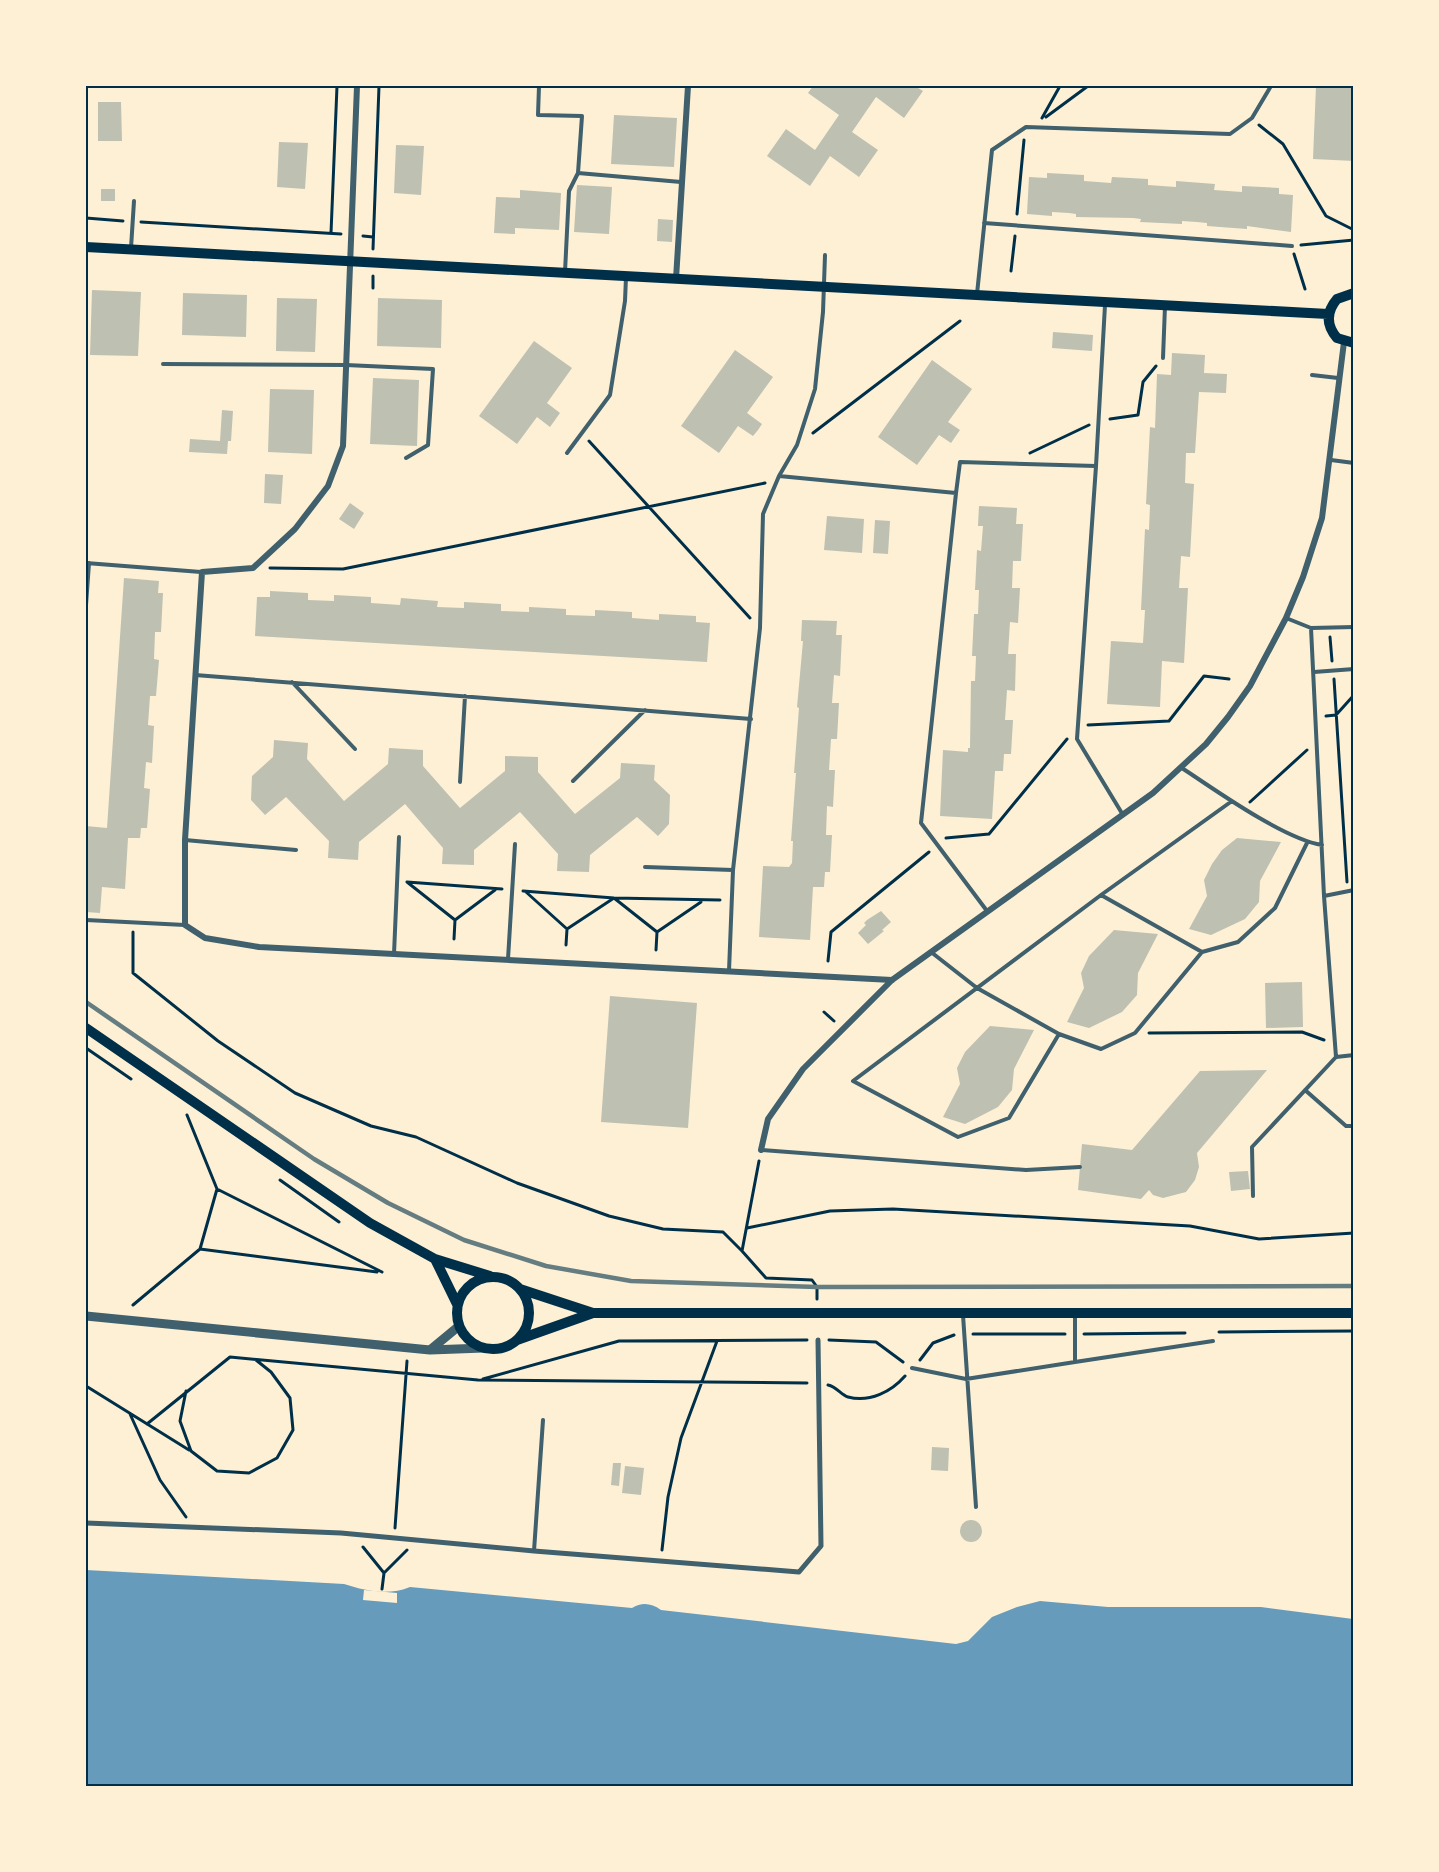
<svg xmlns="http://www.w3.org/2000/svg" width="1439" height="1872" viewBox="0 0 1439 1872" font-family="'PT Serif',serif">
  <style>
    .water { fill: #669bbc }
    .pier { fill: #fdf0d5 }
    .building { fill: #bec0b2 }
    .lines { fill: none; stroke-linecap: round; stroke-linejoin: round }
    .path { stroke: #003049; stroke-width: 3 }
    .service { stroke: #3f606c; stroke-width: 4 }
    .pedestrian { stroke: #3f606c; stroke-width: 5 }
    .minor { stroke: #3f606c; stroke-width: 6 }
    .tertiary { stroke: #3f606c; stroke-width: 9 }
    .secondary { stroke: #003049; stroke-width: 10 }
    .rail { stroke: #657d81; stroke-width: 4.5 }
    .neatline { fill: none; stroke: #003049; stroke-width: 2 }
  </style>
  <rect width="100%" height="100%" fill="#fdf0d5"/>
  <path class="water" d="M86,1570L344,1584C366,1591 389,1596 410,1587L632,1608C642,1602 651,1603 661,1610L956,1644L968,1641L992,1617L1017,1607L1040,1601L1108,1607H1261L1353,1619V1786H86Z"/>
  <path class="pier" d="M364,1590L397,1593V1603L363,1600Z"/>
  <path class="building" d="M813,86H857L861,88L863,86H915L923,91L904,118L876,97L852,132L878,150L859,177L830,156L810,186L767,156L786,129L815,150L839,115L808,93Z
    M1316,86H1354V161L1313,159Z
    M98,102H121L122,141H98Z
    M614,115L677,118L674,167L611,164Z
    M279,142L308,143L305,189L277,187Z
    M396,145L424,146L421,195L394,193Z
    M1047,173L1084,175V181L1111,183L1112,177L1148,179V185L1176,187V181L1215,184L1214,190L1242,192V186L1279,188V194L1293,195L1291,232L1247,226V229L1207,226V223L1197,222L1182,221V224L1140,222L1141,219L1133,218L1076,217V214L1069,213L1052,212V216L1027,214L1029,177L1047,178Z
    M577,185L612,187L609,234L574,232Z
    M101,189H115V201H101Z
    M520,190L561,193L559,230L515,228V234L494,233L496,197L520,198Z
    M658,219L673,220L672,242L657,241Z
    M92,290L141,292L138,356L90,355Z
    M183,293L247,295L246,337L182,335Z
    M277,298L317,299L315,352L276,351Z
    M378,298L442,300L441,348L377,346Z
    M1053,332L1093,335L1092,351L1052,348Z
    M534,341L572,368L547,403L560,413L550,427L537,417L517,444L479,416Z
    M735,350L773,377L747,413L762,424L758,430L753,436L738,426L719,453L681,426Z
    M1172,353L1205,355L1204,373L1227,374L1226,393L1199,392L1195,453H1186L1185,483L1194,484L1190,557L1181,556L1179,588H1188L1184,663L1162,661L1160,707L1107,704L1111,641L1143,643L1145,610H1141L1145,529L1149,530L1150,505L1146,504L1150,427L1155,428L1157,374L1171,375Z
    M932,360L972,389L948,422L960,430L951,443L939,435L917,465L878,437Z
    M373,378L419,380L417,446L370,444Z
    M270,389L314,390L312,454L268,452Z
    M222,410L233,411L231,441H228L227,454L189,452L190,439L220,441Z
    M265,474L283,475L281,504L264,503Z
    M350,503L364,513L354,529L339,519Z
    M979,506L1017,508L1016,524H1023L1021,561H1013L1012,588H1020L1018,623L1010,622L1008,654H1016L1015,691L1007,690L1005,720H1013L1011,754H1004L1003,771H995L992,819L940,816L943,750L968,752V748H970L971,681H975L976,656H972L974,614H978L979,590H975L977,550L981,551L983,526H978Z
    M827,516L864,519L862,553L824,550Z
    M875,520L890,521L888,554L873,553Z
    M124,578L159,581L158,593H163L161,632H155L154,659L159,660L156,696H150L148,725L154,726L152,763L146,762L144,788L150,789L147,828H141L140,838H128L125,889L102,887L100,913L86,912V826L107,828Z
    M270,591L308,593V600L334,601V595L371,597V603L400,605L401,598L438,601L437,607L464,608V602L501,604V611L529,612V607L566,609V615L595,616V610L632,612V618L659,620V614L696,616V622L710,623L707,662L255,636L257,597H270Z
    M802,620L837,621L836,635H842L840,676L834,675L832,703H839L837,739H831L829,770H835L833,807L827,806L826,835H832L830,872H825L824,887H813L810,940L759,937L763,866L789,867L792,863L793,841H791L796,773H794L799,708L797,707L803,641H801Z
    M274,740L308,743L307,759L344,801L388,764L389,748L423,750V766L460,808L505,771V756L538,757V772L575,814L620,778L621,763L655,765L654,780L670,795L669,824L658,836L637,817L590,855L589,872L557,871L558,854L520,812L474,850V865L442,864L443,848L405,804L359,842L358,860L328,858L329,841L286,797L265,815L251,800L252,776L273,757Z
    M1237,838L1281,842L1260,881L1259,902L1245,919L1211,935L1189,929L1207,896L1204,880L1212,864L1222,850Z
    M881,911L891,922L882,930L884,931L868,944L858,933L866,925L864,923L867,920Z
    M1114,930L1158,934L1138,973L1137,995L1122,1012L1089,1028L1067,1022L1084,988L1081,973L1089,956Z
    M1302,982L1303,1027L1266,1028L1265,983Z
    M610,996L697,1003L688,1128L601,1122Z
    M990,1026L1034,1030L1014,1069L1012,1090L998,1107L965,1124L943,1117L960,1084L957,1068L965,1052Z
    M1267,1070L1197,1153L1199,1167L1195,1180L1186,1192L1163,1198L1153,1195L1149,1190L1141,1199L1078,1190L1082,1144L1132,1150L1200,1071Z
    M1248,1171L1250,1189L1231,1191L1229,1172Z
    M932,1447L949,1448L948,1471L931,1470Z
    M613,1463H621L619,1486L611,1485Z
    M625,1466L644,1468L641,1495L622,1493Z
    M960 1531a11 11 0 1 1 22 0a11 11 0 1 1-22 0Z"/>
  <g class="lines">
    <path class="path" d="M1046,117L1088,86
      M1042,118L1060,86
      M1259,125L1283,144L1326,216L1354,230
      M1017,214L1024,140
      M86,218L123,221
      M141,222L341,234
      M331,233L337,86
      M363,236L373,237
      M1301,245L1354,240
      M373,249L379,86
      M1294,254L1305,289
      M1011,271L1015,236
      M373,276V288
      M1110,419L1138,415L1143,382L1156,366
      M813,433L960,321
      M589,441L750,618
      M1030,453L1089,425
      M270,568L343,569L765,483
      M1330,637L1332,661
      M1334,679L1347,882
      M1326,716L1336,715L1354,695
      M1088,725L1169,721L1204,676L1229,679
      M1250,802L1307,750
      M946,838L989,834L1067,739
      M407,882L502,889
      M407,882L455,920
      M523,891L614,898L720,900
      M526,892L567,929
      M133,932V973L218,1041L295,1093L371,1126L416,1137L517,1183L609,1216L663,1229L723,1232L742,1251
      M454,939L455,920L495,890
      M566,945L567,929L614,898L657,932L701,902
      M656,950L657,932
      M828,961L831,932L929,852
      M824,1012L834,1021
      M1149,1033L1302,1032L1324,1040
      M86,1048L131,1079
      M187,1115L217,1189L382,1272
      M759,1161L742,1251L766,1278L812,1280L817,1287V1299
      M280,1180L339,1222
      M747,1228L830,1211L893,1209L1190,1226L1259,1239L1354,1233
      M200,1249L217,1189
      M133,1305L200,1249L377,1272
      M1219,1332L1354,1331
      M973,1334H1065
      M1084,1334L1185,1333
      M829,1340L876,1342L903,1362
      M920,1360L933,1343L954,1335
      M483,1379L619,1341L807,1340
      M828,1385C837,1387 841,1395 848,1397C870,1403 892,1391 905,1376
      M86,1386L189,1450
      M186,1391L180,1421L191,1451L217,1471L249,1473L277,1458L293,1430L290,1398L271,1372L256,1360
      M130,1414L160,1480L186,1517
      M147,1424L230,1357L478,1380L807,1383
      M395,1528L407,1361
      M363,1547L384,1573L407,1550
      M662,1550L668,1497L681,1438L717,1341
      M382,1589L384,1573"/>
    <path class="service" d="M539,86L538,115L582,116L578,173L681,182
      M984,223L1292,246
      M131,248L134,201
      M565,272L569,191L578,173
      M977,294L992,150L1026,127L1230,134L1252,118L1271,86
      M1163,358L1165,306
      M163,364L346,365L433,369L428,445L406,458
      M1312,375L1338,378
      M567,453L610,395L625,301L626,277
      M1331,460L1354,463
      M1096,466L1105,305
      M779,476L956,493L960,462L1096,466L1077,739L1123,815
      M956,493L921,823L987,911
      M86,563L201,572
      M86,605L89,563
      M1286,618L1311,628L1354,627
      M1311,628L1324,896L1336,1057
      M1314,672L1354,669
      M195,675L751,719
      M292,682L355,749
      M1182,768C1215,790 1284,839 1322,845
      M573,781L645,710
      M460,782L465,696
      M1232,801L1101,895L853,1081L958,1137L1009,1118L1059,1034L1101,1049L1135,1033L1202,952L1238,942L1275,908L1307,843
      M185,840L296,850
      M645,867L733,870
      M1101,895L1202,952
      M1324,896L1354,890
      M86,920L185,925
      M931,952L977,988L1059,1034
      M394,954L399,837
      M508,959L515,844
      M729,971L733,870L760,628L763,514L779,476L797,445L815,389L823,312L825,255
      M1305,1090L1346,1126H1354
      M761,1150L1026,1170L1080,1167
      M1253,1196L1252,1147L1336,1057L1354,1055
      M963,1315L976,1507
      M1075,1362L1213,1341
      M912,1368L966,1379L1075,1362V1314
      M534,1551L543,1420"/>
    <path class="pedestrian" d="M86,1523L341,1533L534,1551L799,1572L821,1546L818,1340"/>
    <path class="minor" d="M357,86L343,446L328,486L295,529L253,568L202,572L185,840V925L205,938L259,947L892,980
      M676,279L688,86
      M761,1150L768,1119L803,1069L892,980L1153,793L1206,744L1228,717L1250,686L1286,618L1303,577L1322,518L1344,342"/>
    <path class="tertiary" d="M86,1316L430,1350L484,1348
      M430,1350L459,1326"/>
    <path class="secondary" d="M86,247L1328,314
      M1354,293L1337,299C1326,312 1326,325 1337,338L1354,343
      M86,1028L370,1223L435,1259L490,1276
      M435,1259L457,1304
      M457 1313a36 36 0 1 1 72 0a36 36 0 1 1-72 0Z
      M520,1289L593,1313H1354
      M517,1340L593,1313"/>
    <path class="rail" d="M86,1002L314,1159L388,1203L464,1240L546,1266L631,1281L817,1287L1354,1286"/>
  </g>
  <rect width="1439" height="1872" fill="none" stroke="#fdf0d5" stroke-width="174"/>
  <rect x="87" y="87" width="1265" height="1698" class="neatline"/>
</svg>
